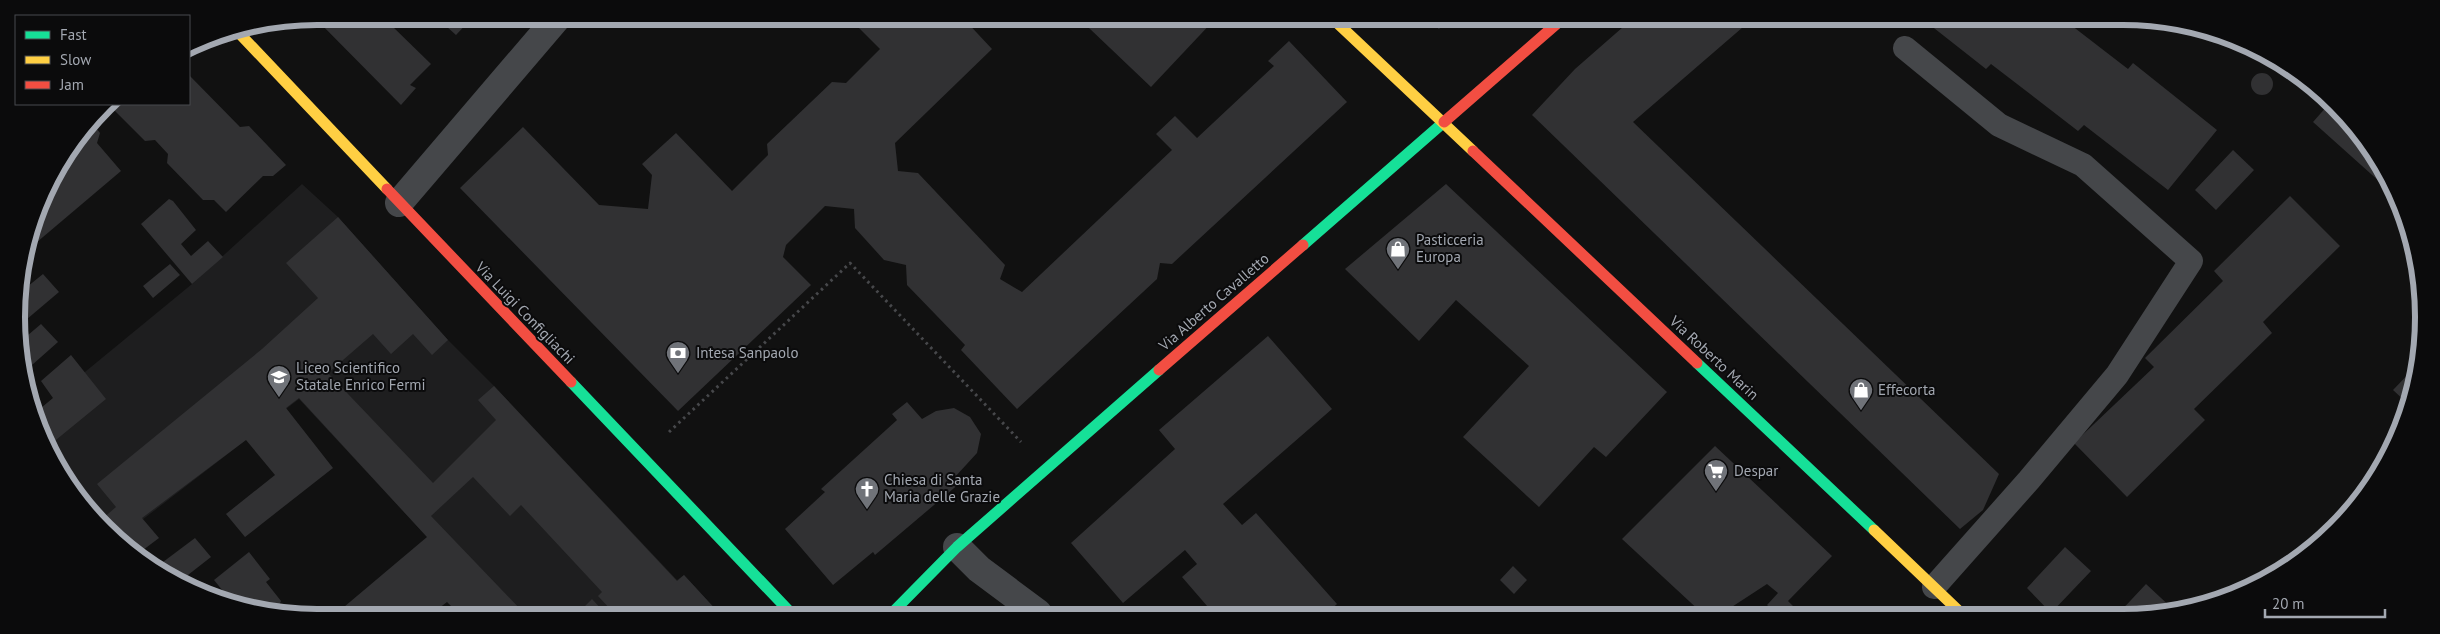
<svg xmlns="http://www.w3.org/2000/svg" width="2440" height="634" viewBox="0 0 2440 634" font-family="'PT Sans',sans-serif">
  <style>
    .built { fill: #1e1e1f }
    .building { fill: #313133 }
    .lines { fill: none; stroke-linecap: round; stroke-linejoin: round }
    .path { stroke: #47484b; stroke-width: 3; stroke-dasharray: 2.5 4; stroke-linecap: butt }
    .lane { stroke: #45474a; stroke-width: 24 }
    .street { stroke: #45474a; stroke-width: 28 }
    .fast { stroke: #16e098; stroke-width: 11 }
    .slow { stroke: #ffcf43; stroke-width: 11 }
    .jam { stroke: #f24e42; stroke-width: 11 }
    .labels { text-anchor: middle; stroke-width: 4; stroke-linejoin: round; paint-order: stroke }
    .poi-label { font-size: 15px; fill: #a3a8b1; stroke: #0b0b0c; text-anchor: start }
    .street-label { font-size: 15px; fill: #a3a8b1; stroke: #0b0b0c }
    .rim { fill: none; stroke: #a3a8b1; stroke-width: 6 }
  </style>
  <rect width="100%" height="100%" fill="#111"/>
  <path class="built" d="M302,184L338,217L448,340L494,386L677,580L684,575L719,613L501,612L427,537L299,399L120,537L78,500L35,413L192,284Z"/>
  <path class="building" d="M395,16L399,20L392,26L431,64L410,85L416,88L401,105L314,17Z
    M427,17H473L456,35L437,18L433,22Z
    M849,18H963L992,49L895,143L898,171L918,173L1005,265L1000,279L1022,292L1172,150L1156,134L1175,116L1197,138L1274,66L1268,61L1289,41L1347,102L1172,264L1160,263L1157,279L1017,409L961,350L965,345L907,285L906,265L884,260L855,228L854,209L825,206L786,245L783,257L811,285L678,411L460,188L523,127L599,205L648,209L652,175L642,164L676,133L732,191L768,155L767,144L832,82L846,83L880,49Z
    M1098,19H1215L1151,87L1089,28Z
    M1429,20H1447L1439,29Z
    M1631,20L1750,21L1633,122L1999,474L1983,510L1960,529L1532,115L1575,69Z
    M1925,21L2067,22L2128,69L2133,63L2217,130L2168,190L2084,125L2078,131L1991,64L1986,69Z
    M2251 84a11 11 0 1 1 22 0a11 11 0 1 1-22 0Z
    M189,75L240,127L249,126L286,165L273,176H263L226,212L214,200H203L167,163L168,154L155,140L145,141L110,106L111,104H189Z
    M2328,105L2373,150L2390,191L2313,122Z
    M93,124L100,133L97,143L121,171L30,248L47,184Z
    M2233,150L2254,170L2216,210L2195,190Z
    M1446,184L1667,392L1606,457L1594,447L1539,507L1463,437L1529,366L1456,300L1419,341L1345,269Z
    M2290,196L2340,246L2263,322L2272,333L2194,409L2205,420L2127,497L2074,443L2154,367L2145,358L2223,281L2214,271Z
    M169,199L173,201L196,230L181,244L191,256L208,241L223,257L192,284L141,224Z
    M338,217L448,340L432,355L413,334L391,354L373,334L328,373L433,483L496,420L478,400L494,386L677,581L684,575L719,613H608L611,610L598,596L602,592L521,505L510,516L473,477L431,516L523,612H457L447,602L434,612H338L427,537L299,398L286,408L333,468L245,537L226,514L275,475L246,440L142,518L159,538L139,553L101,520L116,507L97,484L262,349L318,298L286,263Z
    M170,264L180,275L153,298L143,286Z
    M43,274L59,292L20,325L17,295Z
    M41,324L58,342L32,365L23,355L21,341Z
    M1268,336L1332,409L1223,504L1242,525L1256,513L1337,604L1326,614H1214L1182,577L1197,564L1185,550L1123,603L1071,543L1175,449L1159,430Z
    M71,355L106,399L51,444L35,413L53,398L41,381Z
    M2418,364V375L2407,403L2393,390Z
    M907,402L922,419L936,411L954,408L970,417L981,434L977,453L955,477L960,483L875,555L873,552L833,585L785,529L825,492L821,489L897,420L892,414Z
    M1715,446L1832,556L1788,601L1802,615H1778L1767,605L1778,593L1767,584L1721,614H1703L1622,539Z
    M195,538L211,557L179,582L166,577L155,568Z
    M2065,547L2091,571L2051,613L2027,588Z
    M249,552L270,579L266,582L281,601L276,612H259L231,601L214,580Z
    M1513,566L1527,580L1514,594L1500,580Z
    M2146,584L2175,611L2162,615H2117Z
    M592,599L605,613H578Z"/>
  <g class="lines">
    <path class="path" d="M669,432L850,263L1021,442"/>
    <path class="lane" d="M1905,48L1999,125L2083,165L2191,261L2117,375L2029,480L1934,587"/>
    <path class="street" d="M399,203L558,17
      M957,547L979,569L1038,613"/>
    <path class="fast" d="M1303,245L1444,122
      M1697,363L1874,530
      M571,382L791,613
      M892,613L957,547L1159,370"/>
    <path class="slow" d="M1333,19L1473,151
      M238,32L387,189
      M1874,530L1963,615"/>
    <path class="jam" d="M1444,122L1561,20
      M1473,151L1697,363
      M387,189L571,382
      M1159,370L1303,245"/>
  </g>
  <defs>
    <g id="shop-pin" transform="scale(1.25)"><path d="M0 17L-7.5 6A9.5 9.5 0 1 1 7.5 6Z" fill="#707379" stroke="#0b0b0c"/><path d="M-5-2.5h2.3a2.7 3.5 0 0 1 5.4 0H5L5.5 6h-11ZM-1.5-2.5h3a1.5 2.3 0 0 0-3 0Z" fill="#fff"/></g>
    <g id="bank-pin" transform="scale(1.25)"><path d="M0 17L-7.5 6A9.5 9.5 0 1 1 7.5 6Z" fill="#707379" stroke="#0b0b0c"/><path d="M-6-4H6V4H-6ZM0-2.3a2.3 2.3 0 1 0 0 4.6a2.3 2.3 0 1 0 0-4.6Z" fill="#fff"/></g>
    <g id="school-pin" transform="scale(1.25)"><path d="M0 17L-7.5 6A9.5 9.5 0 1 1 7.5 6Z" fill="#707379" stroke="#0b0b0c"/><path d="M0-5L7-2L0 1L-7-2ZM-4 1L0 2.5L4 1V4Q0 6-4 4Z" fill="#fff"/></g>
    <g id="supermarket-pin" transform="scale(1.25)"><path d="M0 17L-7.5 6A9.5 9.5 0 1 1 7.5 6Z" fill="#707379" stroke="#0b0b0c"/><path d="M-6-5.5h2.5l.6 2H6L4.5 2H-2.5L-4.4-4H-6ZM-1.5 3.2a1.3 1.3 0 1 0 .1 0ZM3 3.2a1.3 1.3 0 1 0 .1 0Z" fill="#fff"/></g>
    <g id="church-pin" transform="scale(1.25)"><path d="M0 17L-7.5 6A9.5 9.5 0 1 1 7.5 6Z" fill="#707379" stroke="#0b0b0c"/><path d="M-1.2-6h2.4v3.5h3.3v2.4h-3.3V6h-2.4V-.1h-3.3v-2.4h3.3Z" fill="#fff"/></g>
  </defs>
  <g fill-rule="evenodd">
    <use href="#shop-pin" x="1398" y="249"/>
    <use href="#bank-pin" x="678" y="353"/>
    <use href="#school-pin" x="279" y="377"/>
    <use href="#shop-pin" x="1861" y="390"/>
    <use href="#supermarket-pin" x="1716" y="471"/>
    <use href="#church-pin" x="867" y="489"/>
  </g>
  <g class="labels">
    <g class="poi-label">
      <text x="1416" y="245">Pasticceria<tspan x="1416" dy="17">Europa</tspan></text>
      <text x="696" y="358">Intesa Sanpaolo</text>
      <text x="296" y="373">Liceo Scientifico<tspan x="296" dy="17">Statale Enrico Fermi</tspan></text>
      <text x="1878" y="395">Effecorta</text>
      <text x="1734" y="476">Despar</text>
      <text x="884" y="485">Chiesa di Santa<tspan x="884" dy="17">Maria delle Grazie</tspan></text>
    </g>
    <g class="street-label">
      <text transform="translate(1214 302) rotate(-41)" y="5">Via Alberto Cavalletto</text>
      <text transform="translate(525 313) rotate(46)" y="5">Via Luigi Configliachi</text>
      <text transform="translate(1714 358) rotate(43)" y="5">Via Roberto Marin</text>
    </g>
  </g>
  <path d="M0 0H2440V634H0ZM317 25H2123A292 292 0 0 1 2415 317V317A292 292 0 0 1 2123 609H317A292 292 0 0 1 25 317V317A292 292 0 0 1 317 25Z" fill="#0b0b0c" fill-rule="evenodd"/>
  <path class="rim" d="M317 25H2123A292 292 0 0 1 2415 317V317A292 292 0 0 1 2123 609H317A292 292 0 0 1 25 317V317A292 292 0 0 1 317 25Z"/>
  <rect x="15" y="15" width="175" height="90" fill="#0b0b0c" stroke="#484a4e"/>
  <rect x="25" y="31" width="25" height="8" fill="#16e098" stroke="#484a4e"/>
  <text x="60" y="40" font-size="15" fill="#a3a8b1">Fast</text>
  <rect x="25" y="56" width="25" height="8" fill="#ffcf43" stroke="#484a4e"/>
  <text x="60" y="65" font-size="15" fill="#a3a8b1">Slow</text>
  <rect x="25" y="81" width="25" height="8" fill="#f24e42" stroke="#484a4e"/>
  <text x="60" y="90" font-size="15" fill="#a3a8b1">Jam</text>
  <path d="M2265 609v8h120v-8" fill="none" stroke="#a3a8b1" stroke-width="2.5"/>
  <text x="2272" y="609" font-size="15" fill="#a3a8b1" stroke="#0b0b0c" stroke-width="4" paint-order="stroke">20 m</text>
</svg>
